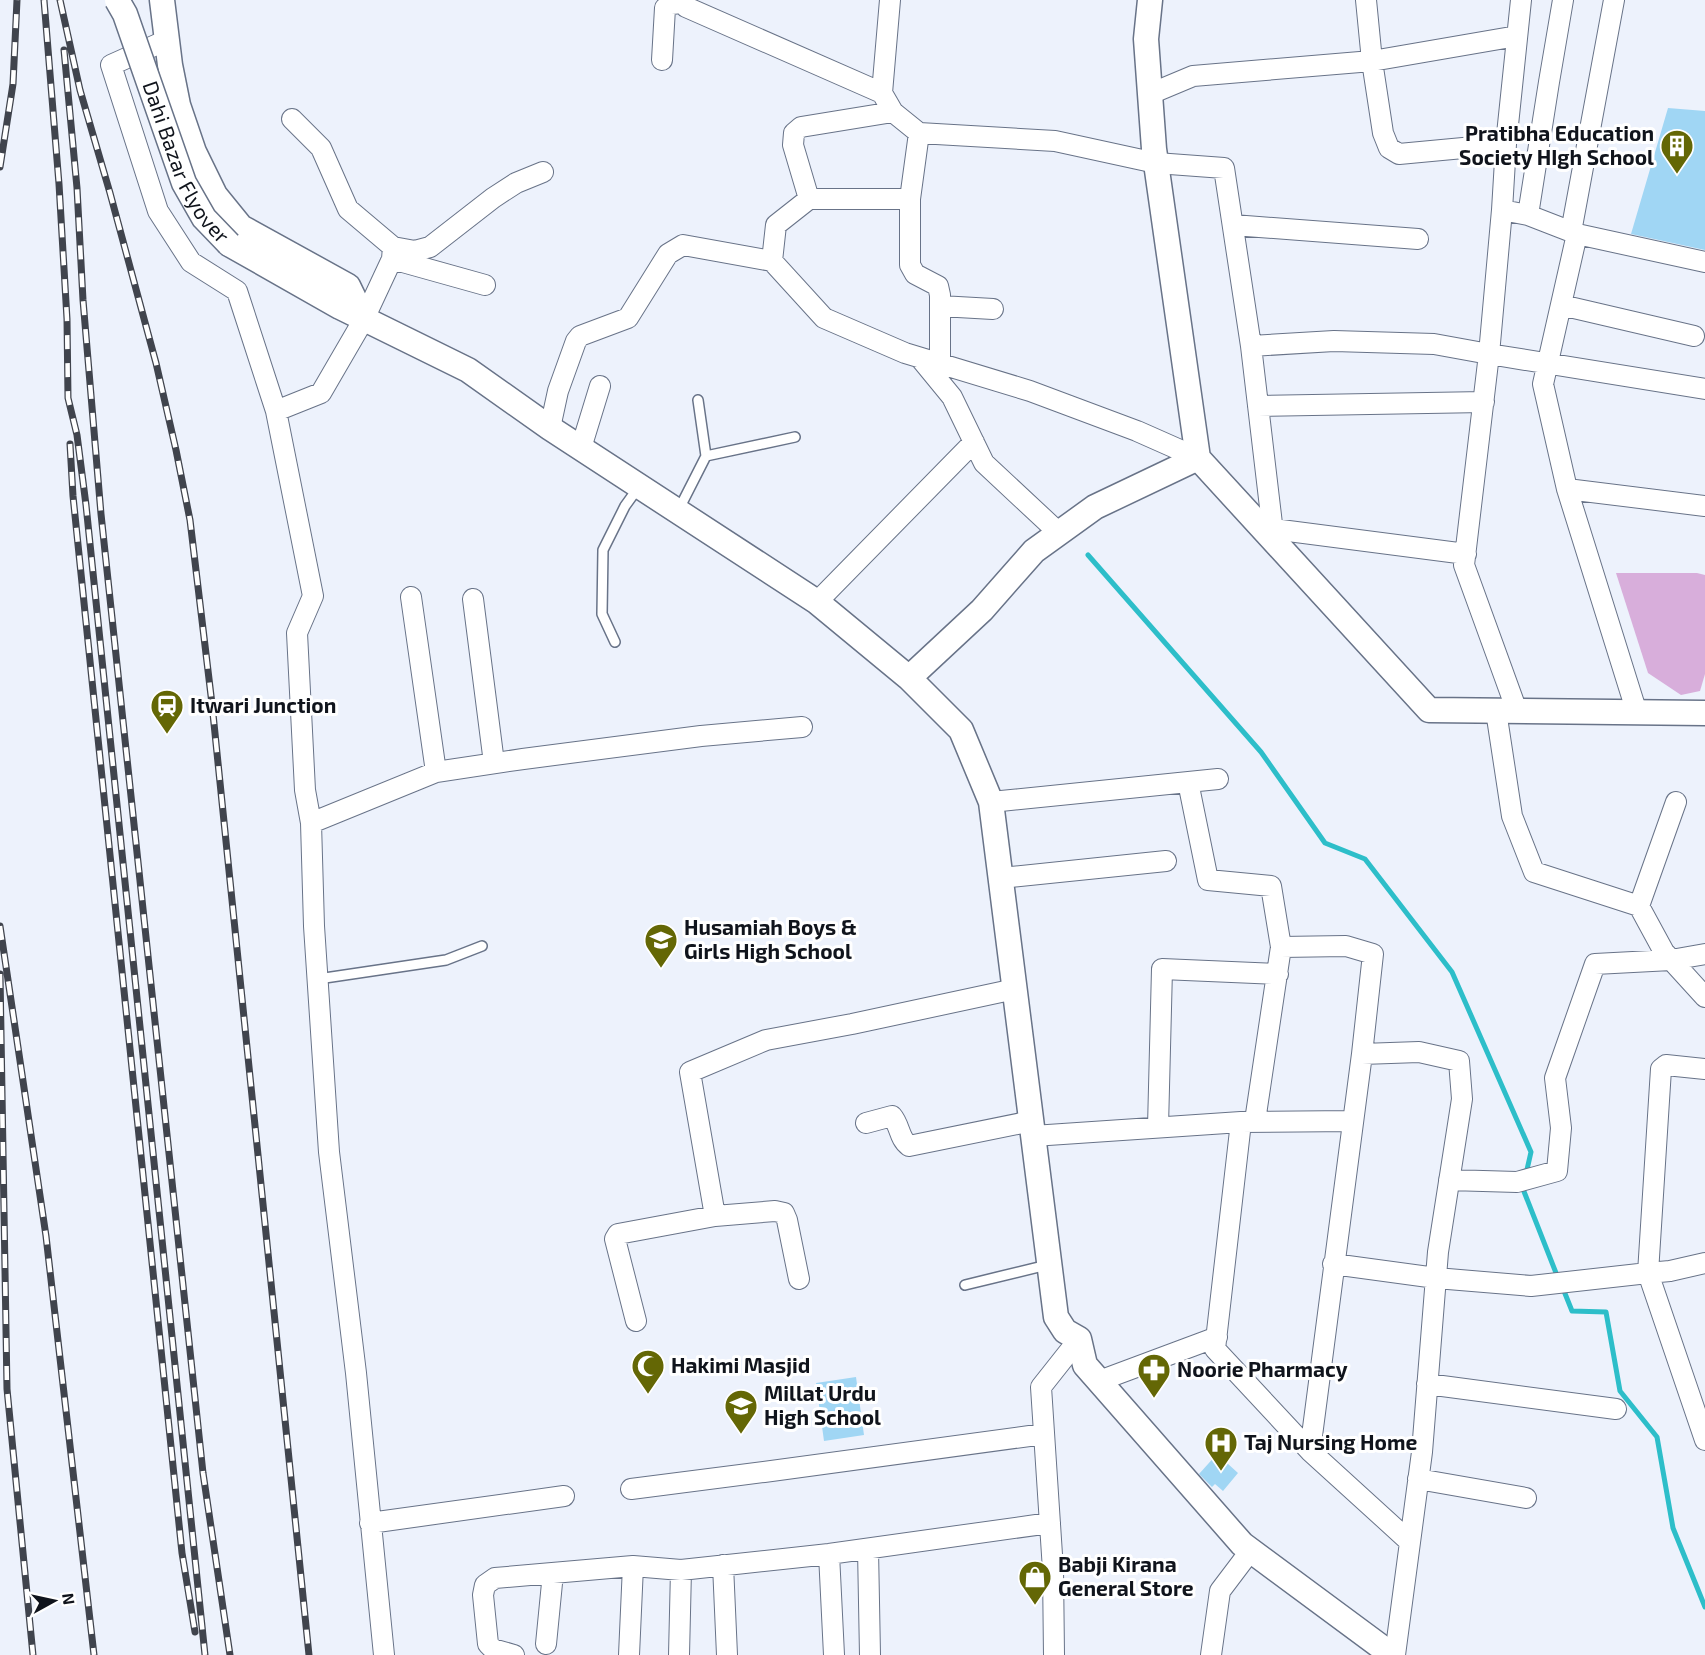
<svg xmlns="http://www.w3.org/2000/svg" width="1705" height="1655" viewBox="0 0 1705 1655" font-family="'Exo 2',sans-serif">
  <style>
    .green { fill: #d8aedb }
    .lines { fill: none; stroke-linecap: round; stroke-linejoin: round }
    .stream { stroke: #2dbec9; stroke-width: 5 }
    .building { fill: #a0d6f4 }
    .service-casing { stroke: #687388; stroke-width: 12 }
    .minor-casing { stroke: #687388; stroke-width: 22 }
    .tertiary-casing { stroke: #687388; stroke-width: 27 }
    .service { stroke: #fff; stroke-width: 9 }
    .minor { stroke: #fff; stroke-width: 20 }
    .tertiary { stroke: #fff; stroke-width: 24 }
    .rail-casing { stroke: #40444d; stroke-width: 7 }
    .rail { stroke: #fff; stroke-width: 4.5; stroke-dasharray: 14; stroke-linecap: butt }
    .tertiary-bridge-casing { stroke: #687388; stroke-width: 27; stroke-linecap: butt }
    .tertiary-bridge { stroke: #fff; stroke-width: 24 }
    .labels { text-anchor: middle; stroke-width: 6; stroke-linejoin: round; paint-order: stroke }
    .poi-label { font-size: 21px; font-weight: bold; fill: #10141c; stroke: #fff; text-anchor: start }
    .street-label { font-size: 21px; fill: #10141c; stroke: #fff }
  </style>
  <rect width="100%" height="100%" fill="#edf2fc"/>
  <path class="green" d="M1616,573H1697L1705,575V674L1700,691L1681,695L1648,673Z"/>
  <g class="lines">
    <path class="stream" d="M1088,555L1261,752L1325,843L1365,859L1452,972L1531,1152L1526,1174
      M1524,1186L1523,1189L1558,1278
      M1562,1286L1572,1311L1606,1312L1620,1391L1657,1437L1673,1528L1705,1607"/>
  </g>
  <path class="building" d="M1668,108L1705,111V250L1631,234Z
    M856,1377L864,1435L824,1441L816,1383Z
    M1217,1454L1238,1473L1223,1491L1215,1484L1212,1487L1199,1474Z"/>
  <g class="lines">
    <g class="service-casing">
      <path id="service" d="M706,456L795,437
        M678,511L706,456L698,400
        M615,642L602,614L603,550L625,506L638,488
        M318,979L446,960L482,946
        M965,1285L1047,1265"/>
    </g>
    <g class="minor-casing">
      <path id="minor" d="M681,0L686,7L882,93
        M890,0L882,93L893,112L919,133L1055,141L1156,163L1224,168L1251,346
        M1366,0L1372,61L1383,133L1389,148L1399,154L1506,144
        M1563,0L1549,82L1528,215L1577,234L1705,262
        M167,40L111,65L158,211L191,262L237,291L276,411L313,596L297,633L305,790L311,823L314,926L329,1152L356,1373L384,1655
        M662,60L665,8L671,4L683,3
        M1150,94L1193,76L1372,61L1517,36
        M919,133L910,199V265L915,274L938,286L940,295V364
        M809,199L793,145L794,133L801,127L893,112
        M910,199H809L776,225L772,261L824,318L905,353L1030,391L1137,431L1198,458
        M1502,210L1506,144L1521,0
        M1233,225L1418,239
        M1571,232L1614,0
        M1577,234L1543,384L1567,489L1637,713
        M393,247L415,251L430,247L493,198L516,183L543,172
        M392,259L485,285
        M1561,305L1694,336
        M940,306L993,309
        M920,358L952,397L984,463L1059,533
        M1258,406L1484,402
        M276,411L321,393L364,319L392,259L393,247L348,209L321,148L292,119
        M550,428L558,391L576,341L580,336L628,318L668,254L683,245L772,261
        M581,448L600,386
        M1567,489L1705,506
        M1273,529L1466,554
        M1274,541L1251,346L1334,341L1434,344L1489,354L1502,210L1528,215
        M411,597L436,772
        M473,599L494,763
        M817,602L974,442
        M1496,711L1512,816L1534,872L1639,906L1664,952L1705,997
        M1517,711L1464,565L1489,354L1705,389
        M1188,782L1208,880L1271,886L1281,947
        M991,802L1218,779
        M311,823L436,772L523,759L701,736L802,727
        M1001,878L1166,861
        M1639,906L1676,802
        M1705,1069L1666,1065L1661,1069L1648,1273L1670,1271L1705,1263
        M1255,1121L1281,947L1346,946L1373,954L1362,1054
        M866,1123L892,1116C900,1125 899,1139 909,1146L1032,1121
        M1158,1127L1162,969L1278,974
        M1033,1136L1241,1122
        M1449,1180L1517,1182L1557,1171L1561,1128L1555,1078L1595,964L1671,960L1705,954
        M715,1216L690,1072L766,1040L852,1024L1015,989
        M1333,1264L1436,1278L1531,1286L1648,1273L1705,1440
        M636,1321L615,1239L618,1234L715,1216L775,1211L784,1213L787,1220L799,1279
        M1099,1381L1217,1337
        M1427,1384L1616,1409
        M1310,1451L1215,1349L1241,1122L1353,1121
        M1418,1479L1526,1498
        M631,1489L764,1472L1044,1434
        M370,1523L564,1496
        M868,1549L870,1655
        M829,1554L834,1655
        M723,1565L727,1655
        M546,1644L553,1573
        M514,1655L493,1649L488,1644L483,1595L485,1585L495,1578L633,1566L681,1570L829,1554L1050,1523
        M629,1655L633,1566
        M679,1655L681,1570
        M1054,1655L1053,1570L1041,1387L1079,1339
        M1211,1655L1220,1591L1251,1550
        M1395,1655C1404,1587 1413,1519 1422,1452L1438,1252L1462,1099L1459,1061L1419,1052L1362,1054L1310,1451L1410,1542"/>
    </g>
    <g class="tertiary-casing">
      <path id="tertiary" d="M162,0L170,65L178,105L194,152L215,195L241,227L348,286L364,319
        M1150,0L1146,39L1154,149L1198,458L1429,710L1705,713
        M229,244L340,307L468,370L550,428L817,602L909,678L961,730L991,802L1056,1317L1065,1331L1079,1339L1085,1365L1242,1544L1392,1655
        M909,678L982,610L1034,551L1095,507L1198,458"/>
    </g>
    <use href="#service" class="service"/>
    <use href="#minor" class="minor"/>
    <use href="#tertiary" class="tertiary"/>
    <g class="rail-casing">
      <path id="rail" d="M44,0L59,184L67,319L68,398L77,435L86,505L205,1655
        M60,0L80,90L110,193L156,363L176,450L190,520L212,704L309,1655
        M64,50L77,188L83,300L101,514L203,1473L230,1655
        M0,167L13,84L17,0
        M70,444L73,496L182,1553L195,1632
        M0,926L46,1236L94,1655
        M0,974L7,1389L33,1655"/>
    </g>
    <use href="#rail" class="rail"/>
    <g class="tertiary-bridge-casing">
      <g id="tertiary-bridge">
        <path id="s1" d="M117,0L125,14L184,183L204,218L229,244"/>
      </g>
    </g>
    <use href="#tertiary-bridge" class="tertiary-bridge"/>
  </g>
  <defs>
    <g id="building-pin" transform="scale(1.725)"><path d="M0 17L-7.5 6A9.5 9.5 0 1 1 7.5 6Z" fill="#646705" stroke="#fff"/><path d="M-4-6H4V6H1V3H-1V6H-4ZM-2.5-4.3h1.7v1.8h-1.7ZM.8-4.3h1.7v1.8H.8ZM-2.5-1h1.7V.8h-1.7ZM.8-1h1.7V.8H.8Z" fill="#fff"/></g>
    <g id="station-pin" transform="scale(1.725)"><path d="M0 17L-7.5 6A9.5 9.5 0 1 1 7.5 6Z" fill="#646705" stroke="#fff"/><path d="M-3-6H3Q5-6 5-4V2Q5 4 3 4L4.5 6H3L1.5 4h-3L-3 6H-4.5L-3 4Q-5 4-5 2V-4Q-5-6-3-6ZM-3.5-4v3h7v-3ZM-3.5 1v1.5H-2V1ZM2 1v1.5H3.5V1Z" fill="#fff"/></g>
    <g id="school-pin" transform="scale(1.725)"><path d="M0 17L-7.5 6A9.5 9.5 0 1 1 7.5 6Z" fill="#646705" stroke="#fff"/><path d="M0-5L7-2L0 1L-7-2ZM-4 1L0 2.5L4 1V4Q0 6-4 4Z" fill="#fff"/></g>
    <g id="mosque-pin" transform="scale(1.725)"><path d="M0 17L-7.5 6A9.5 9.5 0 1 1 7.5 6Z" fill="#646705" stroke="#fff"/><path d="M3.5-4.9A6 6 0 1 0 3.5 4.9A5 5 0 1 1 3.5-4.9Z" fill="#fff"/></g>
    <g id="pharmacy-pin" transform="scale(1.725)"><path d="M0 17L-7.5 6A9.5 9.5 0 1 1 7.5 6Z" fill="#646705" stroke="#fff"/><path d="M-2-6h4v4h4v4h-4v4h-4v-4h-4v-4h4Z" fill="#fff"/></g>
    <g id="hospital-pin" transform="scale(1.725)"><path d="M0 17L-7.5 6A9.5 9.5 0 1 1 7.5 6Z" fill="#646705" stroke="#fff"/><path d="M-5-5h3v3.5h4V-5h3V5h-3V1.5h-4V5h-3Z" fill="#fff"/></g>
    <g id="shop-pin" transform="scale(1.725)"><path d="M0 17L-7.5 6A9.5 9.5 0 1 1 7.5 6Z" fill="#646705" stroke="#fff"/><path d="M-5-2.5h2.3a2.7 3.5 0 0 1 5.4 0H5L5.5 6h-11ZM-1.5-2.5h3a1.5 2.3 0 0 0-3 0Z" fill="#fff"/></g>
  </defs>
  <g fill-rule="evenodd">
    <use href="#building-pin" x="1677" y="146"/>
    <use href="#station-pin" x="167" y="706"/>
    <use href="#school-pin" x="661" y="940"/>
    <use href="#mosque-pin" x="648" y="1366"/>
    <use href="#pharmacy-pin" x="1154" y="1370"/>
    <use href="#school-pin" x="741" y="1406"/>
    <use href="#hospital-pin" x="1221" y="1443"/>
    <use href="#shop-pin" x="1035" y="1577"/>
  </g>
  <g class="labels">
    <g class="poi-label">
      <text x="1654" y="141" text-anchor="end">Pratibha Education<tspan x="1654" dy="24">Society HIgh School</tspan></text>
      <text x="190" y="713">Itwari Junction</text>
      <text x="684" y="935">Husamiah Boys &amp;<tspan x="684" dy="24">Girls High School</tspan></text>
      <text x="671" y="1373">Hakimi Masjid</text>
      <text x="1177" y="1377">Noorie Pharmacy</text>
      <text x="764" y="1401">Millat Urdu<tspan x="764" dy="24">High School</tspan></text>
      <text x="1244" y="1450">Taj Nursing Home</text>
      <text x="1058" y="1572">Babji Kirana<tspan x="1058" dy="24">General Store</tspan></text>
    </g>
    <g class="street-label">
      <text dy="7" stroke="none"><textPath href="#s1" startOffset="177">Dahi Bazar Flyover</textPath></text>
    </g>
  </g>
  <g transform="translate(54 1601) rotate(82)" stroke="#ffffff" stroke-width="4.5" paint-order="stroke">
  <path d="M0-4.5L10 22L0 15L-10 22Z" fill="#10141c"/>
  <text y="-9" font-size="16" font-weight="bold" text-anchor="middle" fill="#10141c">N</text>
  </g>
</svg>
